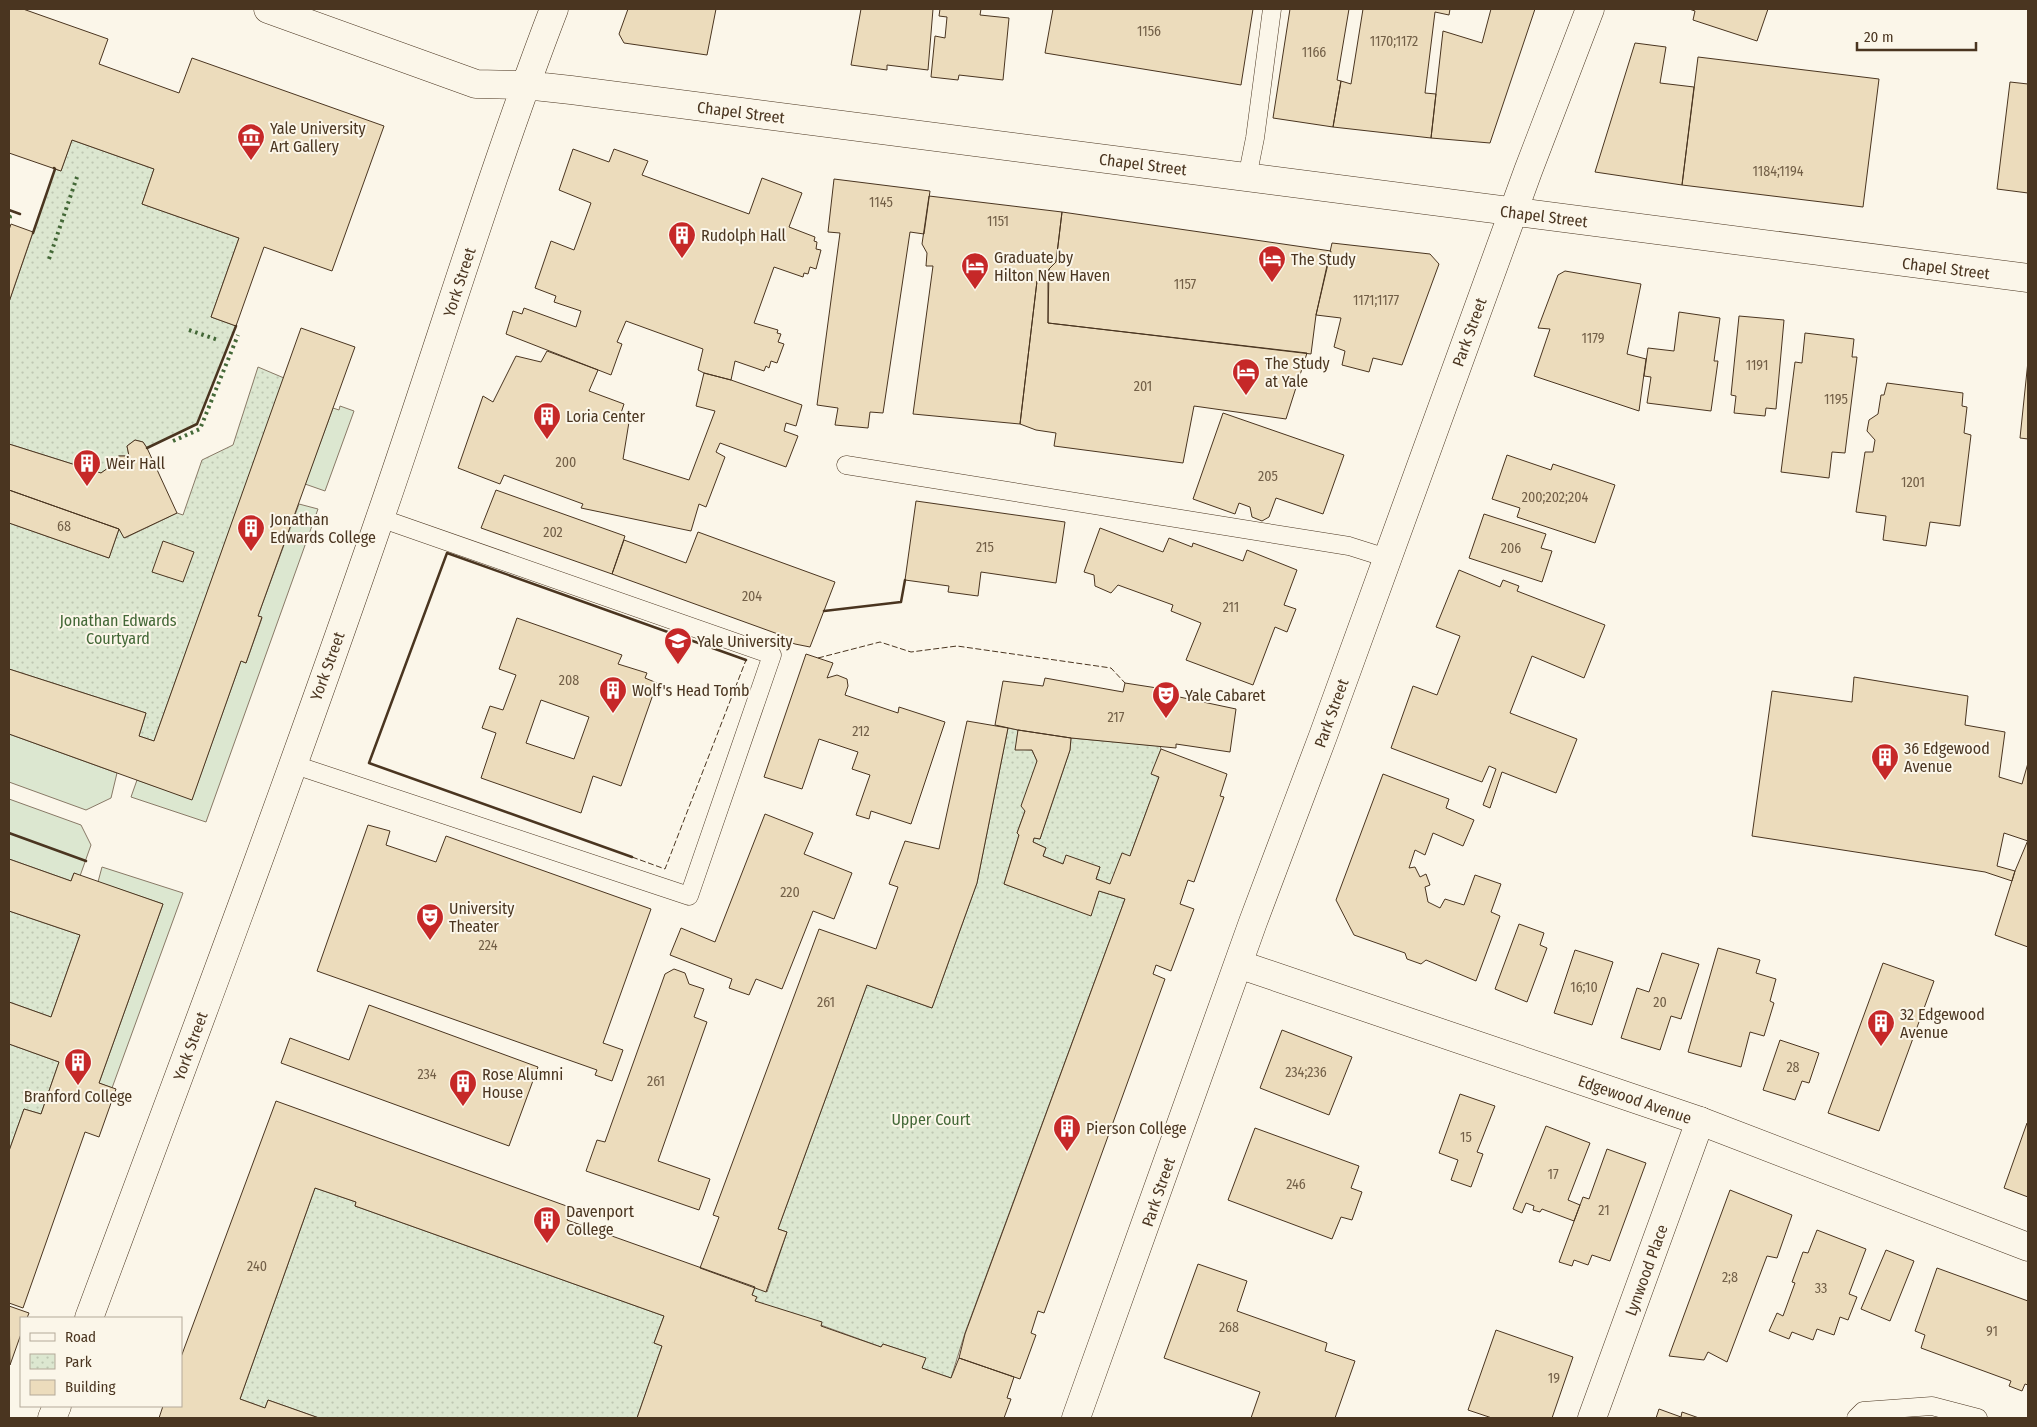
<svg xmlns="http://www.w3.org/2000/svg" width="2037" height="1427" viewBox="0 0 2037 1427" font-family="'Fira Sans Condensed',sans-serif">
  <style>
    .green { fill: #dce7d0; stroke: #887966 }
    .park { fill: url(#park-dots); stroke: #887966 }
    .building { fill: #ecdcbc; stroke: #4a3520; fill-rule: evenodd }
    .lines { fill: none; stroke-linecap: round; stroke-linejoin: round }
    .lane-casing { stroke: #4a3520; stroke-width: 19 }
    .street-casing { stroke: #4a3520; stroke-width: 29 }
    .secondary-casing { stroke: #4a3520; stroke-width: 29 }
    .lane { stroke: #fbf6e9; stroke-width: 18 }
    .street { stroke: #fbf6e9; stroke-width: 28 }
    .secondary { stroke: #fbf6e9; stroke-width: 28 }
    .hedge { stroke: #436837; stroke-width: 4; stroke-dasharray: 2.5 4; stroke-linecap: butt }
    .fence { stroke: #4a3520; stroke-width: 1; stroke-dasharray: 6 2.5; stroke-linecap: butt }
    .wall { stroke: #4a3520; stroke-width: 2.5 }
    .labels { text-anchor: middle; stroke-width: 4; stroke-linejoin: round; paint-order: stroke }
    .number-label { font-size: 14px; fill: #725f47 }
    .street-label { font-size: 16px; fill: #4a3520; stroke: #fbf6e9 }
    .poi-label { font-size: 16px; fill: #4a3520; stroke: #fbf6e9; text-anchor: start }
    .park-label { font-size: 16px; fill: #436837; stroke: #fbf6e9 }
  </style>
  <defs>
    <pattern id="park-dots" width="8" height="8" patternUnits="userSpaceOnUse" patternTransform="scale(1.25)"><rect width="8" height="8" fill="#dce7d0"/><path d="M2 2h.1M6 6h.1" fill="none" stroke="#bec7b2" stroke-width="1.8" stroke-linecap="round"/></pattern>
  </defs>
  <rect width="100%" height="100%" fill="#fbf6e9"/>
  <path class="green" d="M340,406L354,411L325,491L305,484L333,408L339,410Z
    M299,504L318,509L206,822L131,797L137,780L192,799L241,661L246,663L262,618L258,616Z
    M9,734L117,773L111,798L86,810L9,782Z
    M9,799L81,825L91,845L80,876L74,873L71,881L9,859Z
    M102,867L183,893L112,1088L99,1083L163,904L98,882Z"/>
  <path class="park" d="M72,140L154,169L142,204L239,238L211,317L236,326L197,424L147,448L143,442L135,440L127,446L129,456H119L111,460L108,468L101,473L9,444V302L55,169L61,171Z
    M258,367L284,378L154,741L139,736L146,713L9,669V523L109,558L119,529L125,538L177,513L183,515L202,460L233,445Z
    M1008,728L1018,730L1016,749L1032,750L1037,761L1025,811L1017,833L1019,835L1004,884L1090,915L1099,891L1125,899L965,1333L951,1378L922,1368L925,1358L883,1344L881,1347L755,1301L756,1297L752,1295L755,1287L767,1292L787,1232L778,1229L867,985L932,1008L977,883Z
    M1071,738L1160,746L1161,749L1152,774L1159,777L1130,856L1110,884L1096,879L1100,867L1063,864L1043,856L1046,848L1033,842L1034,838L1040,839L1070,750Z
    M9,911L80,935L51,1017L9,1002Z
    M9,1044L59,1062L41,1114L24,1109L9,1151Z
    M315,1188L356,1202L355,1206L664,1316L654,1343L662,1346L637,1418H319L268,1400L265,1408L240,1399Z"/>
  <path class="building" d="M9,9H23L108,39L99,64L179,93L192,58L384,126L332,271L264,247L236,326L211,317L239,238L142,204L154,169L72,140L61,171L9,153Z
    M628,9H716L707,55L624,43L619,34Z
    M861,9H933L928,70L887,65V70L851,65Z
    M940,9H981L980,15L1009,18L1003,80L959,75L958,80L931,77L935,36L945,38L947,17L939,16Z
    M1053,9H1253L1241,85L1045,53Z
    M1290,9H1349L1337,80L1341,81L1333,127L1273,118Z
    M1363,9H1450L1449,15L1435,12L1425,93L1436,94L1431,138L1333,127L1341,81L1351,84Z
    M1491,9H1535L1490,143L1431,138L1443,31L1482,43Z
    M1689,9H1768L1757,41L1693,20L1695,11Z
    M1635,43L1666,47L1660,83L1694,87L1682,185L1595,172Z
    M1698,57L1879,79L1863,207L1682,185Z
    M2010,82L2028,84V193L1997,189Z
    M573,149L609,162L614,149L648,161L642,175L749,214L762,178L802,193L789,227L815,237L814,241L817,242L816,249L821,250L816,269L810,267L808,274L804,273L803,277L774,267L754,323L778,330L777,333L781,334L778,342L784,344L777,363L771,361L769,368L766,366L764,371L735,361L731,380L704,373L698,370L703,349L626,321L617,342L622,344L611,375L506,334L513,311L522,314L524,308L576,327L581,311L554,302L556,296L535,288L551,241L574,250L591,203L559,190Z
    M834,179L930,191L924,234L910,232L883,413L870,412L868,428L835,425L838,408L817,405L840,233L828,232Z
    M929,196L1062,212L1056,262L1049,269L1048,281H1037L1020,424L913,414L933,266H926L927,253L922,244Z
    M1062,212L1331,251L1316,315L1311,354L1048,323L1049,269L1056,262Z
    M11,224L33,232L9,302V230Z
    M1332,243L1430,254L1439,264L1402,365L1373,358L1369,372L1342,365L1345,351L1334,347L1341,318L1316,315Z
    M1565,271L1641,284L1627,354L1646,359L1639,411L1534,376L1550,329L1538,328L1558,275Z
    M1037,281H1048V323L1307,353L1286,419L1194,406L1183,463L1054,446L1056,433L1036,430L1020,424Z
    M1679,312L1720,318L1714,361H1718L1711,411L1647,403L1651,377L1644,376L1648,348L1674,351Z
    M1739,316L1784,320L1776,409L1766,408L1765,416L1734,413L1736,396L1731,395Z
    M301,328L355,347L258,616L262,617L246,663L241,661L192,800L9,734V669L146,713L139,736L154,741Z
    M1805,333L1854,339L1852,357H1857L1845,453L1832,452L1829,478L1781,472L1795,362L1802,363Z
    M547,351L598,370L589,391L624,404L620,416L629,422L623,459L689,480L715,411L696,406L704,373L731,380L802,405L796,426L786,423L784,431L798,436L786,467L720,443L716,452L725,457L706,507L699,504L691,531L581,508L583,504L504,475L500,484L458,468L483,396L493,402L516,356L541,362Z
    M2028,361V439L2020,438Z
    M1887,383L1963,393L1962,406L1967,407L1964,433L1971,435L1960,526L1930,522L1926,546L1883,540L1886,516L1856,512L1865,452H1873L1875,440L1867,431L1869,420L1878,414L1881,395H1884Z
    M1223,413L1344,455L1323,514L1276,498L1269,517L1262,521L1252,517L1250,507L1239,503L1235,514L1193,499Z
    M135,440L143,442L147,448L177,513L124,538L119,529L9,490V444L101,473L108,468L111,460L119,456H129L127,446Z
    M1507,455L1551,470L1553,464L1615,485L1595,543L1517,517L1520,508L1492,499Z
    M9,490L119,529L109,558L9,523Z
    M496,490L625,536L612,574L481,528Z
    M916,501L1065,522L1056,583L981,572L978,596L948,592L949,586L905,580Z
    M1484,514L1546,534L1541,548L1552,551L1542,582L1469,558Z
    M1100,528L1163,552L1169,538L1192,547L1193,543L1243,561L1247,550L1297,570L1284,605L1296,609L1287,632L1275,627L1253,685L1186,660L1201,623L1171,611L1173,605L1118,585L1111,593L1095,586L1094,575L1084,572Z
    M698,532L835,582L810,647L795,644L790,642L789,638L612,574L624,540L686,563Z
    M163,541L194,552L183,582L152,572Z
    M1459,570L1500,587L1503,580L1519,586L1517,591L1605,625L1584,678L1532,656L1510,713L1577,739L1556,793L1502,772L1490,808L1483,805L1496,769L1489,766L1482,782L1391,748L1413,686L1437,695L1460,636L1436,627Z
    M517,618L622,655L618,664L647,673L645,678L657,683L621,786L593,776L581,813L481,778L496,733L482,728L490,706L503,710L516,675L499,669ZM541,700L589,717L574,759L526,743Z
    M806,654L833,663L827,678L837,675L847,679L848,686L845,695L898,713L899,707L945,722L911,824L871,811L869,819L856,815L870,775L852,769L858,752L819,739L802,789L764,777Z
    M1854,677L1968,696L1965,725L2005,732L1999,777L2022,784L2028,763V841L2004,833L1997,866L2015,871L2012,881L1985,872L1752,836L1772,691L1852,702Z
    M1045,678L1123,692L1125,683L1170,690V695L1236,709L1230,752L1176,744V748L1071,738L1018,730L995,725L1003,681L1043,686Z
    M967,721L1008,728L977,883L932,1008L867,985L778,1229L787,1232L766,1292L700,1268L719,1217L713,1215L819,929L876,949L898,887L889,884L905,841L939,849Z
    M1018,730L1071,738L1070,750L1040,839L1034,838L1033,842L1046,848L1043,856L1063,864L1066,855L1100,867L1096,879L1110,884L1122,853L1130,856L1159,777L1151,774L1161,749L1227,774L1220,796L1224,797L1194,882L1188,880L1180,904L1194,909L1171,971L1156,965L1153,974L1165,979L1044,1313L1038,1311L1031,1333L1036,1335L1020,1379L959,1358L965,1334L1125,899L1099,891L1091,916L1004,884L1019,835L1017,833L1025,811L1021,806L1037,761L1032,750H1015Z
    M1383,774L1449,799L1446,808L1474,820L1463,846L1433,833L1425,855L1415,850L1409,868L1415,867L1420,877L1426,874L1430,885L1425,887L1428,902L1440,908L1445,899L1464,905L1475,875L1501,884L1491,912L1500,916L1476,981L1426,960L1421,964L1407,959L1405,953L1354,935L1336,900Z
    M765,814L813,833L804,854L852,873L834,919L813,911L782,989L756,979L749,995L729,988L732,979L670,955L681,928L715,942Z
    M368,825L390,831L386,845L436,862L446,836L651,909L603,1043L623,1050L612,1081L595,1075L597,1070L317,971Z
    M2028,840V947L1995,935L2015,871Z
    M9,859L71,881L74,873L163,904L99,1083L116,1089L99,1137L85,1132L23,1308L9,1303V1151L24,1109L41,1114L59,1062L9,1044V1002L51,1017L80,935L9,911Z
    M1519,924L1544,933L1540,945L1547,948L1527,1002L1495,989Z
    M1718,948L1760,960L1756,973L1776,979L1770,1001L1774,1003L1764,1036L1750,1032L1741,1067L1688,1052Z
    M1575,950L1613,962L1592,1025L1554,1013Z
    M1662,953L1699,964L1681,1019L1671,1016L1660,1050L1621,1038L1637,988L1649,992Z
    M1883,963L1934,981L1879,1131L1828,1113Z
    M674,969L685,973L689,984L704,989L694,1017L707,1022L658,1161L710,1179L699,1210L586,1171L597,1140L605,1142L665,974Z
    M369,1005L538,1067L509,1146L281,1063L290,1038L349,1060Z
    M1282,1030L1352,1057L1329,1115L1260,1088Z
    M1780,1040L1819,1053L1809,1083L1802,1081L1795,1100L1763,1090Z
    M1460,1094L1495,1106L1477,1152L1483,1154L1471,1187L1451,1180L1458,1160L1439,1153Z
    M276,1101L572,1208L567,1220L755,1287L752,1295L757,1297L755,1301L822,1322L821,1326L881,1347L883,1344L926,1358L922,1368L951,1378L959,1358L1014,1377L1007,1398L1011,1399L1004,1418H637L662,1346L654,1343L664,1316L355,1206L356,1202L315,1188L240,1399L265,1408L268,1400L319,1418H159L163,1406H181V1357Z
    M2027,1123H2028V1197L2004,1188Z
    M1546,1126L1590,1143L1568,1200L1580,1205L1574,1221L1542,1209L1540,1212L1533,1210L1534,1206L1526,1203L1522,1213L1513,1209Z
    M1255,1128L1359,1166L1351,1188L1362,1192L1352,1220L1341,1217L1332,1239L1228,1200Z
    M1607,1149L1646,1163L1610,1261L1592,1255L1588,1265L1574,1260L1572,1266L1559,1262L1583,1197L1589,1199Z
    M1730,1190L1792,1215L1777,1258L1767,1256L1727,1362L1708,1352L1704,1360L1669,1356Z
    M1817,1230L1866,1249L1849,1294L1857,1297L1848,1320L1840,1317L1834,1335L1817,1329L1813,1340L1792,1332L1789,1339L1769,1331L1777,1313L1783,1316L1795,1283L1792,1282L1803,1252L1808,1253Z
    M1886,1250L1914,1261L1890,1321L1861,1309Z
    M1198,1264L1247,1281L1237,1311L1327,1343L1325,1351L1355,1361L1335,1418H1251L1260,1392L1164,1358Z
    M1937,1268L2028,1301V1385L2025,1384L2022,1391L2009,1386L2011,1381L1921,1348L1925,1335L1915,1331Z
    M9,1306L29,1313L27,1318H21V1334L10,1365Z
    M1496,1330L1573,1357L1552,1418H1492L1468,1410Z
    M1659,1409L1681,1417L1682,1412L1699,1418H1656Z"/>
  <g class="lines">
    <g class="lane-casing">
      <path id="lane" d="M1247,178L1255,138L1272,9
        M846,465L1349,546L1387,558
        M292,764L689,896L772,655L380,518
        M1856,1418L1863,1411L1932,1406L1978,1418"/>
    </g>
    <g class="street-casing">
      <path id="street" d="M1592,1418L1700,1121"/>
    </g>
    <g class="secondary-casing">
      <path id="secondary" d="M268,9L476,84L525,85L571,90L2028,278
        M1238,964L1700,1121L2028,1247
        M89,1318C188,1052 288,786 380,518C439,348 490,176 554,9
        M52,1418L57,1406
        M1076,1418L1253,922L1323,736L1528,171L1590,9"/>
    </g>
    <use href="#lane" class="lane"/>
    <use href="#street" class="street"/>
    <use href="#secondary" class="secondary"/>
    <path class="hedge" d="M9,216L10,217L9,222
      M49,259L77,177
      M189,330L218,340
      M173,441L200,429L238,335"/>
    <path class="fence" d="M818,658L880,642L911,652L957,646L1111,668L1125,683
      M632,857L665,869L746,660"/>
    <path class="wall" d="M9,210L20,214
      M33,233L55,169L54,168
      M147,448L197,424L236,326
      M824,611L901,602L905,580
      M9,833L86,861
      M632,857L369,763L447,553L746,660"/>
  </g>
  <defs>
    <g id="museum-pin" transform="scale(1.4375)"><path d="M0 17L-7.5 6A9.5 9.5 0 1 1 7.5 6Z" fill="#c62828" stroke="#fbf6e9"/><path d="M0-6L6-3V-2H-6V-3ZM-5-1h2V3h-2ZM-1-1h2V3h-2ZM3-1h2V3H3ZM-6 4H6V6H-6Z" fill="#fff"/></g>
    <g id="building-pin" transform="scale(1.4375)"><path d="M0 17L-7.5 6A9.5 9.5 0 1 1 7.5 6Z" fill="#c62828" stroke="#fbf6e9"/><path d="M-4-6H4V6H1V3H-1V6H-4ZM-2.5-4.3h1.7v1.8h-1.7ZM.8-4.3h1.7v1.8H.8ZM-2.5-1h1.7V.8h-1.7ZM.8-1h1.7V.8H.8Z" fill="#fff"/></g>
    <g id="hotel-pin" transform="scale(1.4375)"><path d="M0 17L-7.5 6A9.5 9.5 0 1 1 7.5 6Z" fill="#c62828" stroke="#fbf6e9"/><path d="M-6-4.5h1.5V1H6V5H4.5V3h-9V5H-6ZM-4 0a1.8 1.8 0 1 1 3.6 0ZM.5 0V-2.5h3Q6-2.5 6 0Z" fill="#fff"/></g>
    <g id="university-pin" transform="scale(1.4375)"><path d="M0 17L-7.5 6A9.5 9.5 0 1 1 7.5 6Z" fill="#c62828" stroke="#fbf6e9"/><path d="M0-5L7-2L0 1L-7-2ZM-4 1L0 2.5L4 1V4Q0 6-4 4Z" fill="#fff"/></g>
    <g id="theatre-pin" transform="scale(1.4375)"><path d="M0 17L-7.5 6A9.5 9.5 0 1 1 7.5 6Z" fill="#c62828" stroke="#fbf6e9"/><path d="M-5-5.5Q0-4 5-5.5V0Q5 5 0 6Q-5 5-5 0ZM-3.3-2.5H-1v1.5H-3.3ZM1-2.5H3.3v1.5H1ZM-2.8 1Q0 5.5 2.8 1Z" fill="#fff"/></g>
  </defs>
  <g fill-rule="evenodd">
    <use href="#museum-pin" x="251" y="137"/>
    <use href="#building-pin" x="682" y="235"/>
    <use href="#hotel-pin" x="1272" y="259"/>
    <use href="#hotel-pin" x="975" y="266"/>
    <use href="#hotel-pin" x="1246" y="372"/>
    <use href="#building-pin" x="547" y="416"/>
    <use href="#building-pin" x="87" y="463"/>
    <use href="#building-pin" x="251" y="528"/>
    <use href="#university-pin" x="678" y="641"/>
    <use href="#building-pin" x="613" y="690"/>
    <use href="#theatre-pin" x="1166" y="695"/>
    <use href="#building-pin" x="1885" y="757"/>
    <use href="#theatre-pin" x="430" y="917"/>
    <use href="#building-pin" x="1881" y="1023"/>
    <use href="#building-pin" x="78" y="1062"/>
    <use href="#building-pin" x="463" y="1083"/>
    <use href="#building-pin" x="1067" y="1128"/>
    <use href="#building-pin" x="547" y="1220"/>
  </g>
  <g class="labels">
    <g class="number-label">
      <text x="1149" y="36">1156</text>
      <text x="1394" y="46">1170;1172</text>
      <text x="1314" y="57">1166</text>
      <text x="1778" y="176">1184;1194</text>
      <text x="881" y="207">1145</text>
      <text x="998" y="226">1151</text>
      <text x="1185" y="289">1157</text>
      <text x="1376" y="305">1171;1177</text>
      <text x="1593" y="343">1179</text>
      <text x="1757" y="370">1191</text>
      <text x="1143" y="391">201</text>
      <text x="1836" y="404">1195</text>
      <text x="566" y="467">200</text>
      <text x="1268" y="481">205</text>
      <text x="1913" y="487">1201</text>
      <text x="1555" y="502">200;202;204</text>
      <text x="64" y="531">68</text>
      <text x="553" y="537">202</text>
      <text x="985" y="552">215</text>
      <text x="1511" y="553">206</text>
      <text x="752" y="601">204</text>
      <text x="1231" y="612">211</text>
      <text x="569" y="685">208</text>
      <text x="1116" y="722">217</text>
      <text x="861" y="736">212</text>
      <text x="790" y="897">220</text>
      <text x="488" y="950">224</text>
      <text x="1584" y="992">16;10</text>
      <text x="826" y="1007">261</text>
      <text x="1660" y="1007">20</text>
      <text x="1793" y="1072">28</text>
      <text x="1306" y="1077">234;236</text>
      <text x="427" y="1079">234</text>
      <text x="656" y="1086">261</text>
      <text x="1466" y="1142">15</text>
      <text x="1553" y="1179">17</text>
      <text x="1296" y="1189">246</text>
      <text x="1604" y="1215">21</text>
      <text x="257" y="1271">240</text>
      <text x="1730" y="1282">2;8</text>
      <text x="1821" y="1293">33</text>
      <text x="1229" y="1332">268</text>
      <text x="1992" y="1336">91</text>
      <text x="1554" y="1383">19</text>
    </g>
    <g class="street-label">
      <text transform="translate(741 112) rotate(7)" y="6">Chapel Street</text>
      <text transform="translate(1143 164) rotate(7)" y="6">Chapel Street</text>
      <text transform="translate(1544 216) rotate(7)" y="6">Chapel Street</text>
      <text transform="translate(1946 268) rotate(7)" y="6">Chapel Street</text>
      <text transform="translate(459 282) rotate(-72)" y="6">York Street</text>
      <text transform="translate(1469 332) rotate(-70)" y="6">Park Street</text>
      <text transform="translate(327 666) rotate(-70)" y="6">York Street</text>
      <text transform="translate(1331 713) rotate(-70)" y="6">Park Street</text>
      <text transform="translate(190 1046) rotate(-70)" y="6">York Street</text>
      <text transform="translate(1635 1099) rotate(19)" y="6">Edgewood Avenue</text>
      <text transform="translate(1158 1192) rotate(-71)" y="6">Park Street</text>
      <text transform="translate(1646 1270) rotate(-70)" y="6">Lynwood Place</text>
    </g>
    <g class="poi-label">
      <text x="270" y="134">Yale University<tspan x="270" dy="18">Art Gallery</tspan></text>
      <text x="701" y="241">Rudolph Hall</text>
      <text x="994" y="263">Graduate by<tspan x="994" dy="18">Hilton New Haven</tspan></text>
      <text x="1291" y="265">The Study</text>
      <text x="1265" y="369">The Study<tspan x="1265" dy="18">at Yale</tspan></text>
      <text x="566" y="422">Loria Center</text>
      <text x="106" y="469">Weir Hall</text>
      <text x="270" y="525">Jonathan<tspan x="270" dy="18">Edwards College</tspan></text>
      <text x="697" y="647">Yale University</text>
      <text x="632" y="696">Wolf's Head Tomb</text>
      <text x="1185" y="701">Yale Cabaret</text>
      <text x="1904" y="754">36 Edgewood<tspan x="1904" dy="18">Avenue</tspan></text>
      <text x="449" y="914">University<tspan x="449" dy="18">Theater</tspan></text>
      <text x="1900" y="1020">32 Edgewood<tspan x="1900" dy="18">Avenue</tspan></text>
      <text x="482" y="1080">Rose Alumni<tspan x="482" dy="18">House</tspan></text>
      <text x="78" y="1102" text-anchor="middle">Branford College</text>
      <text x="1086" y="1134">Pierson College</text>
      <text x="566" y="1217">Davenport<tspan x="566" dy="18">College</tspan></text>
    </g>
    <g class="park-label">
      <text x="118" y="626">Jonathan Edwards<tspan x="118" dy="18">Courtyard</tspan></text>
      <text x="931" y="1125">Upper Court</text>
    </g>
  </g>
  <rect width="2037" height="1427" fill="none" stroke="#4a3520" stroke-width="20"/>
  <rect x="20" y="1317" width="162" height="90" fill="#fbf6e9" stroke="#b4a999"/>
  <rect x="30" y="1333" width="25" height="8" fill="#fbf6e9" stroke="#b4a999"/>
  <text x="65" y="1342" font-size="15" fill="#4a3520">Road</text>
  <rect x="30" y="1354" width="25" height="15" fill="url(#park-dots)" stroke="#b4a999"/>
  <text x="65" y="1367" font-size="15" fill="#4a3520">Park</text>
  <rect x="30" y="1380" width="25" height="15" fill="#ecdcbc" stroke="#b4a999"/>
  <text x="65" y="1392" font-size="15" fill="#4a3520">Building</text>
  <path d="M1857 42v8h119v-8" fill="none" stroke="#4a3520" stroke-width="2.5"/>
  <text x="1864" y="42" font-size="15" fill="#4a3520" stroke="#fbf6e9" stroke-width="4" paint-order="stroke">20 m</text>
</svg>
